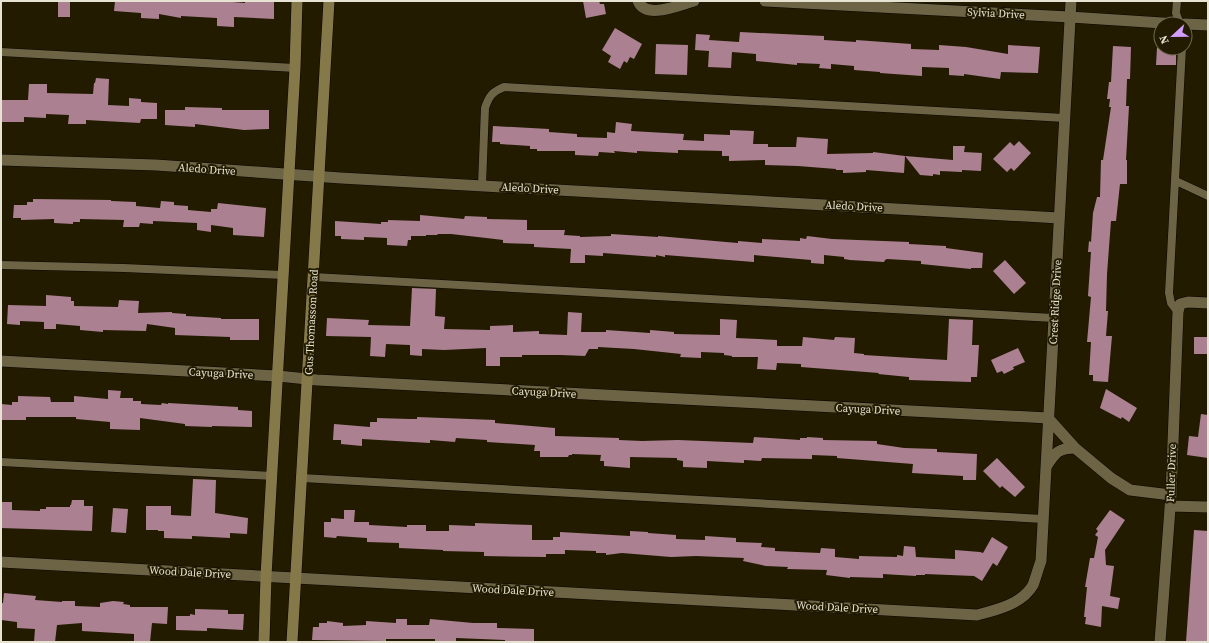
<svg xmlns="http://www.w3.org/2000/svg" width="1209" height="643" viewBox="0 0 1209 643" font-family="'Source Serif 4',serif">
  <style>
    .building { fill: #ab8192 }
    .lines { fill: none; stroke-linecap: round; stroke-linejoin: round }
    .service-casing { stroke: #0b0500; stroke-width: 9 }
    .minor-casing { stroke: #0b0500; stroke-width: 12 }
    .secondary-casing { stroke: #0b0500; stroke-width: 12 }
    .service { stroke: #6c6445; stroke-width: 8 }
    .minor { stroke: #6c6445; stroke-width: 11 }
    .secondary { stroke: #857849; stroke-width: 11 }
    .labels { text-anchor: middle; stroke-width: 4; stroke-linejoin: round; paint-order: stroke }
    .street-label { font-size: 11px; fill: #e7e3d2; stroke: #221b00 }
  </style>
  <rect width="100%" height="100%" fill="#221b00"/>
  <path class="building" d="M58,1H70V17H58Z
    M115,1H220L245,3V1H274V19L234,17V27L217,26V18L181,16V18L159,14V19L141,18V13L114,11Z
    M583,1H599L600,4H604L606,14L586,18Z
    M615,28L642,44L634,59L630,57L627,63L624,61L620,69L608,62L611,56L602,50Z
    M740,32L824,36V40L856,42V40L911,44V49L939,50V45L966,47L1008,54V45L1040,47L1038,73L1001,72L1000,79L964,74V76L949,75V68L922,67V76L880,73V72L854,70V66L831,64V69L819,68L820,64L797,63V65L756,61V54L732,52L731,68L708,67L709,51L695,50L696,34L710,35L709,40L739,42Z
    M656,44L688,45L687,75L655,74Z
    M1113,46L1131,47L1130,79H1127L1126,106H1129L1126,160H1127V184H1120L1116,221H1111L1107,274L1106,311H1108L1106,336H1112L1108,382L1093,381V375H1089L1091,342H1087L1091,297L1088,296L1091,252H1088L1089,241L1091,242L1093,213L1097,197H1100L1101,160H1103L1111,107H1109L1110,99H1107L1109,82H1111Z
    M1157,48H1176V65H1156Z
    M96,78L109,79L108,105L129,106V98L141,99V102L157,103V119H141L140,123L86,120V124H68L69,115L46,114V118L24,117V122H1V100H28L29,84H47V93L93,94L94,83H95Z
    M185,107L222,108V110H269V129L244,130L195,124V127L165,125V110H185Z
    M616,122L632,124L631,131L684,134L683,140L704,141V134L730,135V130L754,131L753,144H768V147H796L797,137L828,139L827,154L873,153V152L905,156L953,160V146H965L964,152L982,153L981,171L962,170V172L940,171V175L933,174V176L920,175L905,156L904,173L866,170V172L843,173V170H836V169L798,166L765,165V160L729,161V156H722V151L678,150V153L637,151V153L614,151L615,153L599,152L598,156L575,155V151H537V149H530V146L500,144V142H492L493,126L549,129V132L577,134V137L607,138V132L615,133Z
    M1019,141L1031,153L1014,171L1011,168L1007,172L993,159L1010,142L1014,146Z
    M33,199L111,200V201L136,202V206L160,208L161,201L174,202V205L188,206V210L211,212V209H217L218,203L266,208L264,237L233,235V228L211,225V232L197,230V223L153,221V224L140,223L139,227H123L124,220L80,219V222H73V224L54,223V219L21,220V218H13L14,205H27V202H33Z
    M420,215L464,219L465,216L487,217V219L527,220V230H565L564,235L580,236V237L611,236V234L658,237V236L726,242L738,243V241L762,243V239L800,241V238L806,239L807,236L832,239L909,242V244L946,246V248L983,253L982,268H971V269L921,264V261L887,259L885,260L884,262L850,260L844,259V257L824,255V264L811,263V260L754,255V262L665,255V257L656,255V257L603,253V256L585,255V263H570L571,249L534,247V244L503,243V240L495,239L451,234H437L438,235H426V236H411V240H408L407,246L387,245V238L364,237V240L341,239V236H335V221L381,224V222H388V220L420,221Z
    M1005,260L1026,283L1014,294L993,271Z
    M412,288L436,289L435,316L445,317L444,329L490,330V326L513,325V332L539,331V334L567,335L568,312L582,313L581,332H606V330L650,333V330L674,332V334L720,335V319L737,320L736,338L777,340V346H802L803,337L834,340L835,337L855,338L854,353L864,354V355L912,358L947,360L949,319L973,320L972,345H979L977,377H971V382L909,380V377L878,374L879,373L801,367V364L777,363L776,370L757,369L758,357H732V356L724,355V353L701,352V358L680,357L681,354L634,349L598,347V349H589L585,356L561,355H522V357H500V366H486V348L444,350L422,349V356L410,355V345L386,344L385,357L370,356L371,337L326,336L327,318L369,320L368,325L410,326Z
    M46,295L71,297V301H74V306L118,307L119,300L139,301L138,313L172,312V313L186,314V316L221,318V319H259V340H230V337L175,335V328L147,324L146,331L103,330V332L80,330V326L56,324V329H44V322L20,321V325L7,324L8,305L46,306Z
    M1194,337H1208V354H1194Z
    M1018,348L1025,362L1013,367L1014,369L1004,374L1002,371L997,373L991,360Z
    M1106,389L1137,408L1129,422L1122,417L1121,419L1100,408Z
    M108,390L121,391L120,398H133V401H141V404L161,405L162,403L168,404V403L238,407V410L252,411V427L212,426V427L185,426V424L140,418V430L110,429V422L76,419V417H26V420H1V404L12,405V402H18V396L50,397L51,402H74V396L108,399Z
    M1201,414L1208,415V458L1187,455L1189,436L1198,437Z
    M417,417L495,420V423L555,428V436L619,438V440L642,441L678,440L753,443L754,437L800,440V438H807V437L823,438V440L877,441V444L904,448L937,449V452L977,454L976,480H963V476L912,473L913,464L837,458V456L812,455V459L762,458L761,461L744,460V463L707,461V468L683,467V461L677,460V458L630,457V468L604,466V461H600L601,455L572,454V455H569L568,457H540V451H534L535,445L487,442V440L456,438L455,442L430,440V443L362,439V446L341,444V440H333L334,424L370,427V422H377V418L410,419H417Z
    M997,458L1025,487L1015,497L1002,486L1000,488L983,471Z
    M193,479L216,480L215,513L248,518L247,534L230,533V538L192,536V539L164,538V531H158V530H146V506H171V515L191,516Z
    M72,500H84V506H93L92,531L1,528V502H12V510L40,511V509H46V507H70V505H71Z
    M113,508L128,509L126,533L111,532Z
    M344,510H355L354,522H369V525L407,527V525H426V531H449V525L475,526V523L532,525V540H553V537H560V532L630,536V531L648,532V533L676,535V539L705,540V536L736,538V542L762,543L761,547L775,548V551L820,553L821,548L835,549V557L859,559V556L897,557V555L903,556L904,546L915,547L916,557L955,559V550L980,552L983,553L992,537L1008,547L997,566L993,563L982,581L974,576L925,574V575H916V576L883,574V578L850,577V578L826,575L827,570L787,569L788,567L766,566L743,561L744,558L696,556L671,557L622,553L606,555V553H596V551L565,550V554H546V557L484,556V552L443,551V550L399,548V543L367,542V538L337,536L336,538L324,537V522H331V518L344,519Z
    M1110,510L1125,520L1105,550L1106,565L1114,566L1110,596L1120,598L1118,609L1102,606L1101,627L1085,624L1086,617H1084L1087,587H1085L1090,558H1094L1098,537L1095,535L1098,531L1096,529Z
    M1194,530L1208,531V642H1186Z
    M4,593L36,596L35,600L62,602V601H75V606L100,607V603L113,601L124,602L123,604L130,605V607H168L167,624L152,623L150,642H134V634L82,631V623L57,625L55,642H34L35,629L17,628V622L1,620V603H3Z
    M195,609L228,610V614H244L243,630L207,628V631L176,630V616H190V614L195,615Z
    M396,619H407V625H429L430,619L473,623H497V628L534,629V642H505V640L456,638V641H449V642H435V639H386V641L312,640L313,627H319V623H327V621L343,623V626L366,625V621L396,623Z"/>
  <g class="lines">
    <g class="service-casing">
      <path id="service" d="M1177,1L1176,13L1180,24
        M1,52L295,68
        M1176,181L1208,196
        M482,185L485,108C489,96 492,92 504,87L1064,118
        M1,265L124,268L284,275
        M314,277L1054,318
        M1178,312L1171,303L1169,293L1182,48
        M1,462L273,476
        M302,478L1043,519"/>
    </g>
    <g class="minor-casing">
      <path id="minor" d="M638,1C646,20 679,5 694,1
        M765,1L1070,17L1178,24
        M1185,24L1208,25
        M1,160L156,165L341,178L1059,218
        M1,361L278,376L317,380L1048,418L1075,448L1111,478L1130,490L1171,495
        M1046,467C1055,453 1058,448 1075,448
        M1170,506L1208,507
        M1,562L977,615C997,610 1022,604 1033,585C1036,577 1038,569 1041,561L1071,1
        M1160,642L1171,495L1178,312L1180,304L1188,302L1208,303"/>
    </g>
    <g class="secondary-casing">
      <path id="secondary" d="M264,642L266,576L295,68L297,1
        M292,642L329,1"/>
    </g>
    <use href="#service" class="service"/>
    <use href="#minor" class="minor"/>
    <use href="#secondary" class="secondary"/>
  </g>
  <g class="labels">
    <g class="street-label">
      <text transform="translate(996 13) rotate(3)" y="4">Sylvia Drive</text>
      <text transform="translate(207 169) rotate(4)" y="4">Aledo Drive</text>
      <text transform="translate(530 188) rotate(3)" y="4">Aledo Drive</text>
      <text transform="translate(854 206) rotate(3)" y="4">Aledo Drive</text>
      <text transform="translate(1055 302) rotate(-87)" y="4">Crest Ridge Drive</text>
      <text transform="translate(311 322) rotate(-87)" y="4">Gus Thomasson Road</text>
      <text transform="translate(221 373) rotate(3)" y="4">Cayuga Drive</text>
      <text transform="translate(544 392) rotate(3)" y="4">Cayuga Drive</text>
      <text transform="translate(868 409) rotate(3)" y="4">Cayuga Drive</text>
      <text transform="translate(1171 473) rotate(-88)" y="4">Fuller Drive</text>
      <text transform="translate(190 572) rotate(3)" y="4">Wood Dale Drive</text>
      <text transform="translate(513 590) rotate(3)" y="4">Wood Dale Drive</text>
      <text transform="translate(837 607) rotate(3)" y="4">Wood Dale Drive</text>
    </g>
  </g>
  <rect width="1209" height="643" fill="none" stroke="#e7e3d2" stroke-width="4"/>
  <g transform="translate(1173 36) rotate(248)"><circle r="19" fill="#221b00" stroke="#716b54"/>
  <path d="M0-3L7 15L0 10L-7 15Z" fill="#d29dfd"/>
  <text y="-6" font-size="11" font-weight="bold" text-anchor="middle" fill="#e7e3d2">N</text>
  </g>
</svg>
